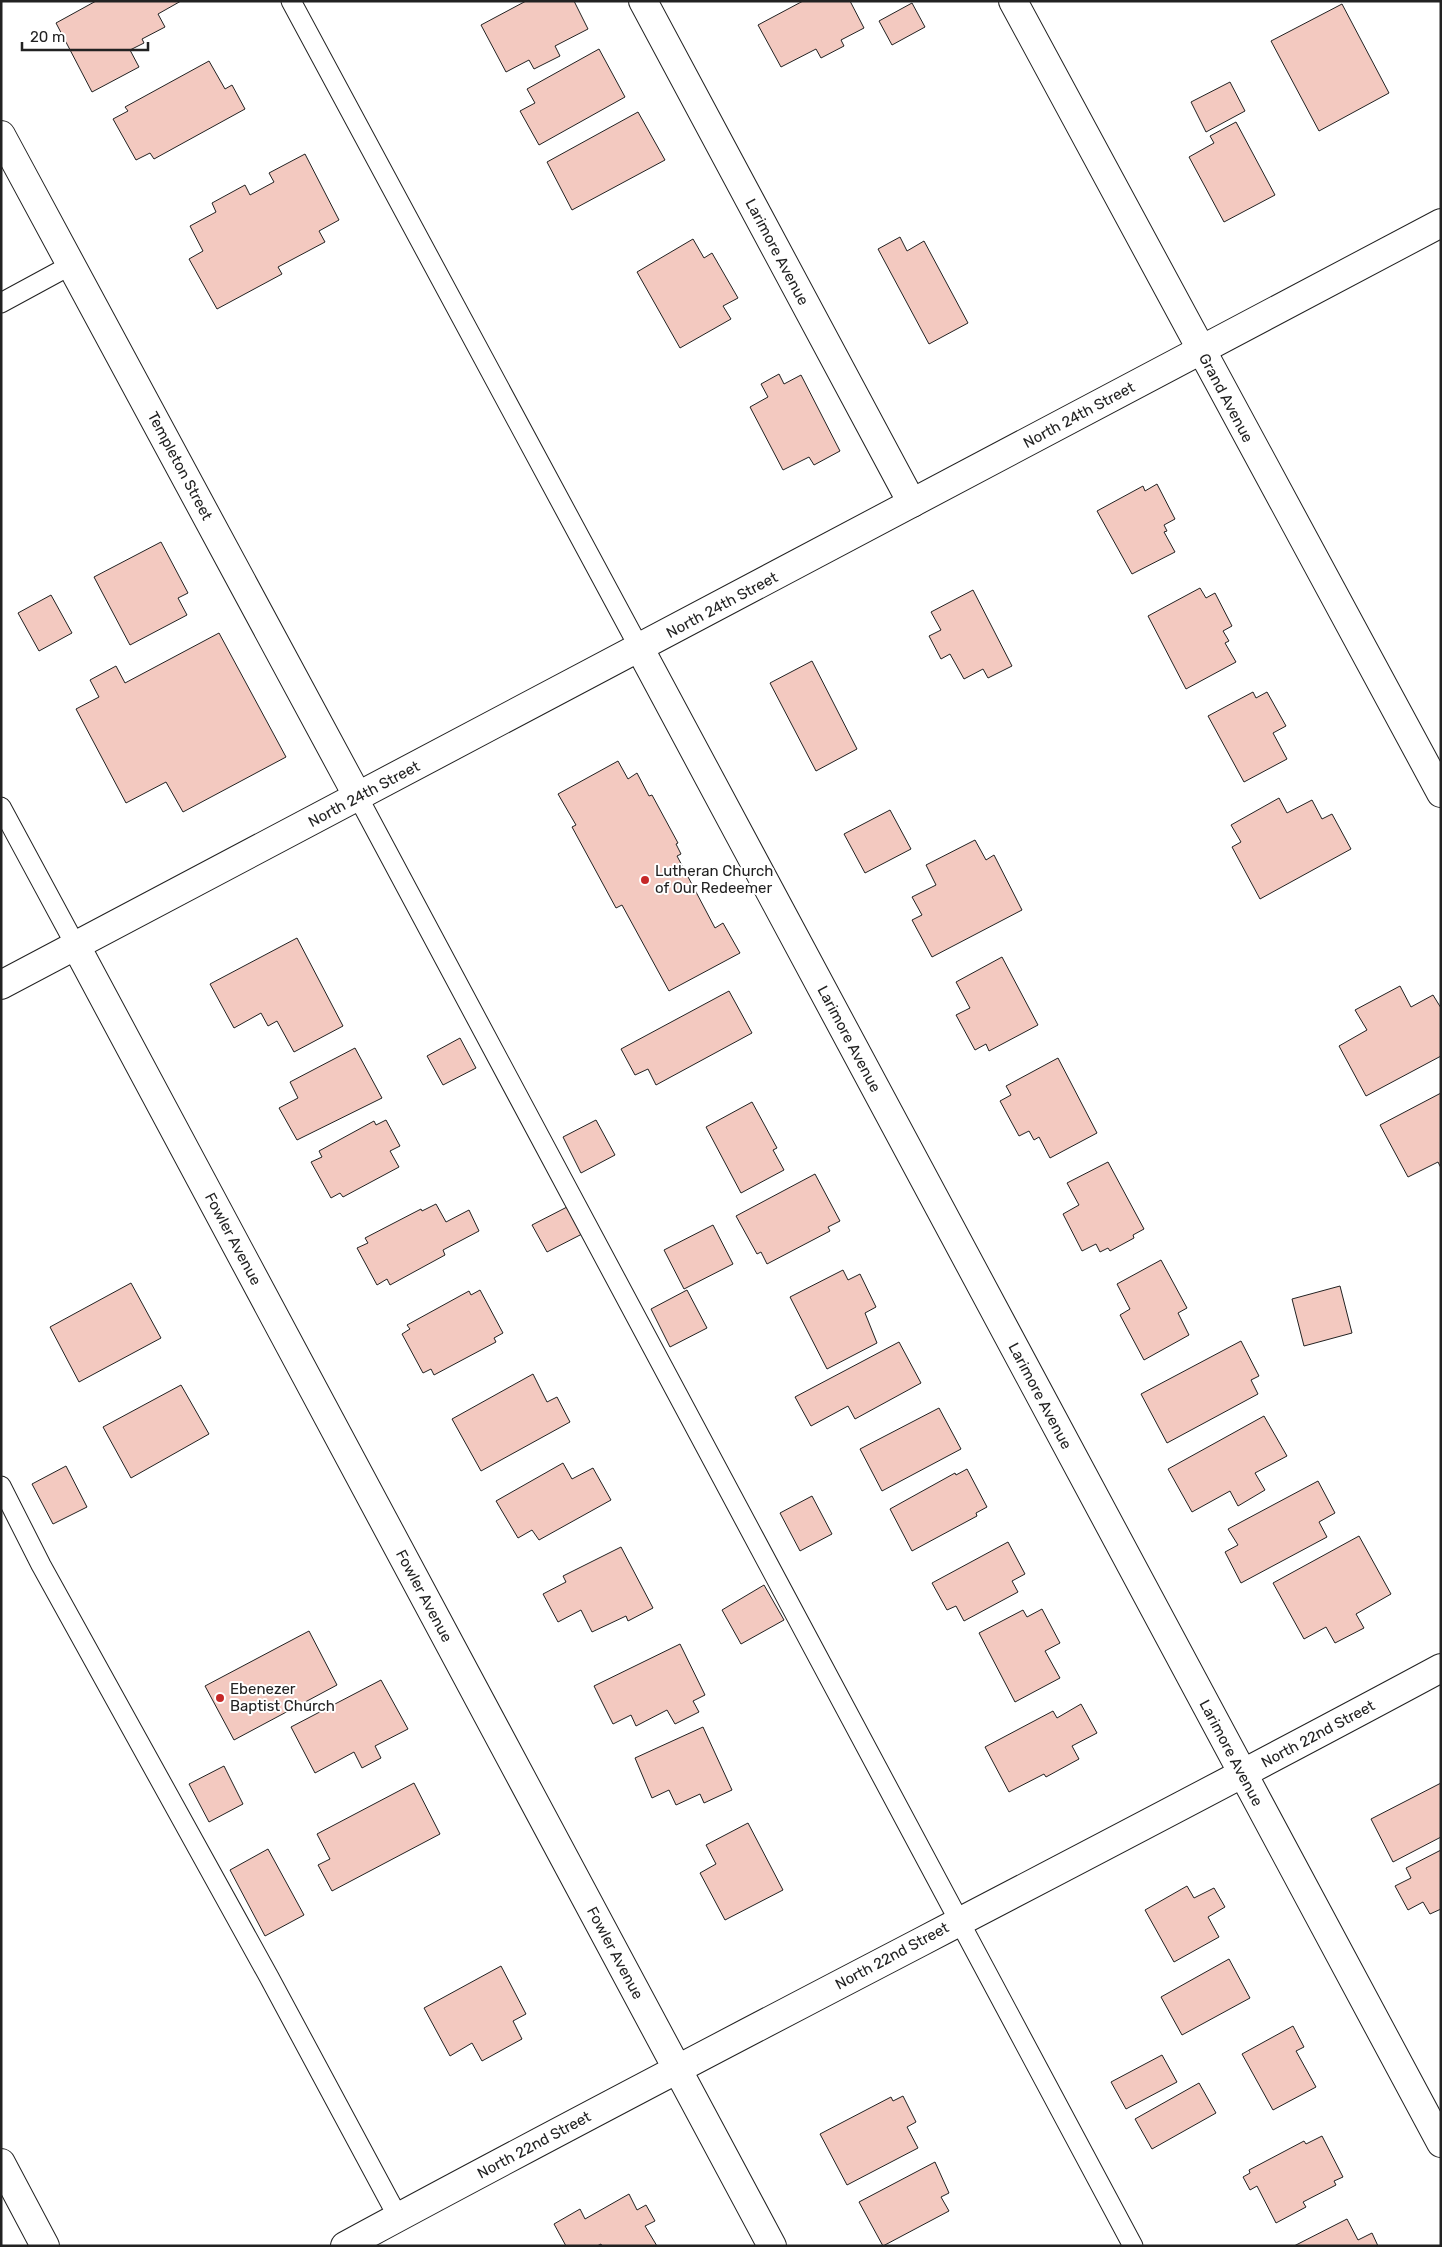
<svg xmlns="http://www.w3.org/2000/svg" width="1442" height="2247" viewBox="0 0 1442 2247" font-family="Rubik,sans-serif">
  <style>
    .building { fill: #f3c9c0; stroke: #222 }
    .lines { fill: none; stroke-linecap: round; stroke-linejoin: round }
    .lane-casing { stroke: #222; stroke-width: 21 }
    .street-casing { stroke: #222; stroke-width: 30 }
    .secondary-casing { stroke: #222; stroke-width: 30 }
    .lane { stroke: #fff; stroke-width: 19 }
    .street { stroke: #fff; stroke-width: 28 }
    .secondary { stroke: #fff; stroke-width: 28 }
    .poi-dot { fill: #c62828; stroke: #fff; stroke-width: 2 }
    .labels { text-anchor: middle; stroke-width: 4; stroke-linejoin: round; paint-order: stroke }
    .street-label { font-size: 15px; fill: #222; stroke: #fff }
    .poi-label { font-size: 15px; fill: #222; stroke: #fff; text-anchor: start }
  </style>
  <rect width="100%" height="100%" fill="#fff"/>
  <path class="building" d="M96,1H181L158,14L165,27L142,39L144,43L130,50L139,67L92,92L56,23Z
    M526,1H574L588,29L555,46L560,56L534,69L529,60L506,72L481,25Z
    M803,1H850L864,28L841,40L844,46L821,58L816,49L781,67L758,25Z
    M912,3L925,27L892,45L879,21Z
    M1342,4L1389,93L1319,131L1271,41Z
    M599,49L625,97L539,145L520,111L535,103L527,89Z
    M209,61L225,89L232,85L245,109L154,159L150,153L136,160L113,119L128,111L125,107Z
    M1230,82L1245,111L1206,132L1191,102Z
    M638,112L665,160L572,210L547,162Z
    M1236,122L1275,195L1224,222L1189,157L1214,143L1210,136Z
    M305,154L339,220L319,231L325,242L278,267L282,274L217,309L189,259L203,251L190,226L216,212L212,203L245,185L250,195L274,182L269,173Z
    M900,237L907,251L924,241L968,323L929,344L878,249Z
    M693,239L704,258L712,253L738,298L723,306L731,319L680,348L637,272Z
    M779,374L784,384L801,375L840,451L814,465L809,457L783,470L750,407L768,397L761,384Z
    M1157,484L1175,519L1164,525L1167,531L1164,532L1175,552L1132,574L1097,511L1143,486L1145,491Z
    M161,542L188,593L178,598L187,615L130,645L94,577Z
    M1200,588L1206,598L1215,593L1232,626L1223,631L1229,641L1225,643L1236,662L1186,689L1148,616Z
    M973,590L1012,666L988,678L983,669L964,679L950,654L941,659L929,636L941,630L931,612Z
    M51,595L72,633L39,651L18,613Z
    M219,633L286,757L183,812L166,782L126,803L76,709L99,697L90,680L116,666L125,683Z
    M812,661L857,749L816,771L770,683Z
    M1253,692L1256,698L1267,692L1286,726L1273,733L1287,759L1244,782L1208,716Z
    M618,761L628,779L637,773L649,796L652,795L678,843L676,844L681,854L677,856L715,928L723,923L740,953L669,991L622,905L616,908L572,827L576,825L558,794Z
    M1279,798L1287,813L1312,800L1322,819L1332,814L1351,849L1260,899L1232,847L1241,842L1231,825Z
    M890,810L911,849L865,873L844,834Z
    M975,840L986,860L994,855L1022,910L932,957L912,920L922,915L912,897L936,885L926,865Z
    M297,938L343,1026L294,1052L277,1021L268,1026L261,1013L234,1028L210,984Z
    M1002,957L1038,1025L989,1051L986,1044L975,1050L956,1015L970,1008L956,982Z
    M1400,986L1411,1007L1433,995L1441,1008V1056L1366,1096L1339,1046L1367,1030L1355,1010Z
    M729,991L752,1033L656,1085L648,1069L635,1075L621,1049Z
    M460,1038L476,1068L443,1085L427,1056Z
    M355,1048L382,1098L297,1140L279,1108L298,1098L290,1082Z
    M1058,1058L1097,1133L1050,1158L1039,1137L1034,1140L1029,1131L1019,1136L1000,1101L1011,1095L1006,1086Z
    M1441,1093V1168L1438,1162L1408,1177L1380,1125Z
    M752,1102L777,1148L773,1150L784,1170L741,1193L706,1127Z
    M386,1120L400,1146L390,1151L399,1167L343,1197L340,1193L331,1198L311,1162L322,1157L319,1151L374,1121L376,1125Z
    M596,1120L615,1155L581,1173L563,1137Z
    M1108,1162L1144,1229L1133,1235L1134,1238L1110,1251L1108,1248L1100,1252L1096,1244L1082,1251L1063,1214L1079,1205L1067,1183Z
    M815,1174L840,1221L828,1227L830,1231L767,1264L761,1252L757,1254L736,1216Z
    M436,1204L446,1222L469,1210L479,1231L443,1250L445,1255L390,1285L387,1279L377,1285L357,1248L368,1243L365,1238L421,1209L422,1211Z
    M567,1207L582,1234L547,1252L532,1225Z
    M713,1225L733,1264L684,1289L664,1250Z
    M1161,1260L1187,1308L1178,1313L1189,1335L1144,1360L1120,1315L1130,1309L1117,1284Z
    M843,1270L848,1280L860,1274L876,1307L865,1313L877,1343L827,1369L790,1297Z
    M131,1283L161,1338L79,1382L50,1327Z
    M1340,1286L1352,1333L1304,1346L1292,1299Z
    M480,1290L503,1333L494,1338L496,1342L434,1375L431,1369L423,1373L402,1334L410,1329L407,1325L469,1291L471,1295Z
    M687,1290L707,1328L670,1347L651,1309Z
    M1241,1341L1259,1376L1251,1380L1258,1394L1167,1443L1141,1394Z
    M899,1342L921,1383L855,1419L848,1406L811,1426L795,1397Z
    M533,1374L547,1402L557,1397L570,1422L481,1471L452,1419Z
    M181,1385L209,1434L131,1478L103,1427Z
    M939,1408L961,1449L882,1491L860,1449Z
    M1264,1416L1287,1456L1255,1473L1265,1490L1238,1506L1230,1491L1192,1512L1168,1469Z
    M563,1463L572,1479L593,1468L611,1500L539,1540L532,1530L518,1538L496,1501Z
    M66,1466L87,1507L53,1524L32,1484Z
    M967,1469L987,1507L976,1513L977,1516L912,1551L890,1509L955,1473L956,1475Z
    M1318,1481L1335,1513L1319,1522L1327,1537L1241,1583L1225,1552L1238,1545L1228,1529Z
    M812,1496L832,1534L800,1551L780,1513Z
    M1359,1536L1391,1594L1356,1614L1364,1628L1335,1643L1326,1627L1304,1639L1273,1583Z
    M1008,1542L1025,1574L1012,1581L1018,1592L964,1621L956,1606L947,1610L932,1583Z
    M621,1547L653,1608L628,1621L626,1616L592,1632L581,1610L558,1622L543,1594L566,1582L563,1576Z
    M764,1585L784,1620L741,1644L722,1610Z
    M1042,1609L1060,1643L1045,1651L1060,1678L1015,1702L979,1633L1023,1610L1027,1617Z
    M309,1631L337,1685L234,1740L205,1686Z
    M680,1644L705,1695L693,1701L699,1712L675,1724L667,1710L636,1726L631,1715L613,1724L594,1686Z
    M381,1680L408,1729L375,1746L381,1758L362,1768L354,1752L315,1773L291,1727Z
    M1081,1704L1097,1733L1072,1746L1079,1759L1046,1777L1044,1774L1009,1792L985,1747L1053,1711L1057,1718Z
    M703,1727L732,1790L704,1803L700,1794L676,1805L669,1790L652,1798L635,1758Z
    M224,1766L243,1804L209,1822L189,1784Z
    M414,1783L440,1834L332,1891L318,1865L330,1859L317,1834Z
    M1441,1783V1837L1393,1862L1371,1819Z
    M748,1823L783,1890L725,1920L700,1873L716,1864L706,1845Z
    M268,1849L304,1915L265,1936L230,1870Z
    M1441,1850V1909L1430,1914L1423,1902L1408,1910L1395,1886L1411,1878L1406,1868Z
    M1187,1886L1194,1898L1214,1888L1225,1907L1208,1917L1219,1937L1174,1962L1145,1910Z
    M1229,1959L1250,1998L1182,2035L1161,1997Z
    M501,1966L526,2014L513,2021L522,2039L482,2061L472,2043L450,2056L424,2008Z
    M1293,2026L1304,2047L1296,2051L1316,2087L1273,2110L1242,2054Z
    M1162,2055L1177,2082L1126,2109L1111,2082Z
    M1199,2083L1216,2113L1152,2149L1135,2119Z
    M903,2096L916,2122L907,2127L918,2148L847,2185L820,2134L891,2097L893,2101Z
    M1322,2136L1343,2177L1334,2181L1336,2185L1303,2202L1306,2207L1276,2223L1257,2186L1250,2190L1243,2177L1250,2173L1249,2170L1304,2141L1306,2144Z
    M935,2162L949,2193L941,2197L949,2211L883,2246L859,2202Z
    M629,2194L637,2210L646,2205L655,2221L645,2226L657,2246H602L601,2244L597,2246H566L554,2224L580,2209L585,2219Z
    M1347,2219L1358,2240L1372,2233L1378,2246H1294Z"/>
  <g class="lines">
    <g class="lane-casing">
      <path id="lane" d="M291,1L640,649
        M1,303L71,265
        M358,797L1133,2246
        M1,807L76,946
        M1,1486L41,1565L269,1977L398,2217"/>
    </g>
    <g class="street-casing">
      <path id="street" d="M643,1L912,503
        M1013,1L1441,793
        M1,135L358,797
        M640,649L1441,2143
        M76,946L772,2246
        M1,2163L45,2246
        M345,2246C708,2049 1077,1864 1441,1668"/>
    </g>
    <g class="secondary-casing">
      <path id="secondary" d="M1,985L1441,223"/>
    </g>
    <use href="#lane" class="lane"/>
    <use href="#street" class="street"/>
    <use href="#secondary" class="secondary"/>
  </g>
  <g class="poi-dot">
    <circle cx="645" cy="880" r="5"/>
    <circle cx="220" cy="1698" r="5"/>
  </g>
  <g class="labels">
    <g class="street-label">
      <text transform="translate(777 252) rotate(62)" y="5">Larimore Avenue</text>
      <text transform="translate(1226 398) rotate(62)" y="5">Grand Avenue</text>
      <text transform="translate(1079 415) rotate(-28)" y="5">North 24th Street</text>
      <text transform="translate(180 466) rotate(62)" y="5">Templeton Street</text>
      <text transform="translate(722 605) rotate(-28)" y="5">North 24th Street</text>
      <text transform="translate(364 794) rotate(-28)" y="5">North 24th Street</text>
      <text transform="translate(849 1039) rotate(62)" y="5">Larimore Avenue</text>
      <text transform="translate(233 1239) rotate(62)" y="5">Fowler Avenue</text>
      <text transform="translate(1040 1396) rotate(62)" y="5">Larimore Avenue</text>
      <text transform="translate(424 1596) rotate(62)" y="5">Fowler Avenue</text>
      <text transform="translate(1318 1734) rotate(-28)" y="5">North 22nd Street</text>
      <text transform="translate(1231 1753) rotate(62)" y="5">Larimore Avenue</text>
      <text transform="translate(615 1953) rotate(62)" y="5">Fowler Avenue</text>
      <text transform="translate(892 1956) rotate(-28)" y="5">North 22nd Street</text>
      <text transform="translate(534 2145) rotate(-28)" y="5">North 22nd Street</text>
    </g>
    <g class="poi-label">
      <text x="655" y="876">Lutheran Church<tspan x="655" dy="17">of Our Redeemer</tspan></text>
      <text x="230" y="1694">Ebenezer<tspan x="230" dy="17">Baptist Church</tspan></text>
    </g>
  </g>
  <rect width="1442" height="2247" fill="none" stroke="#222222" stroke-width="5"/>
  <path d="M22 42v8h126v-8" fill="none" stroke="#222222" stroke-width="2.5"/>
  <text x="30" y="42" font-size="15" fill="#222222" stroke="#ffffff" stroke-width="4" paint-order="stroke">20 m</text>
</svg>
